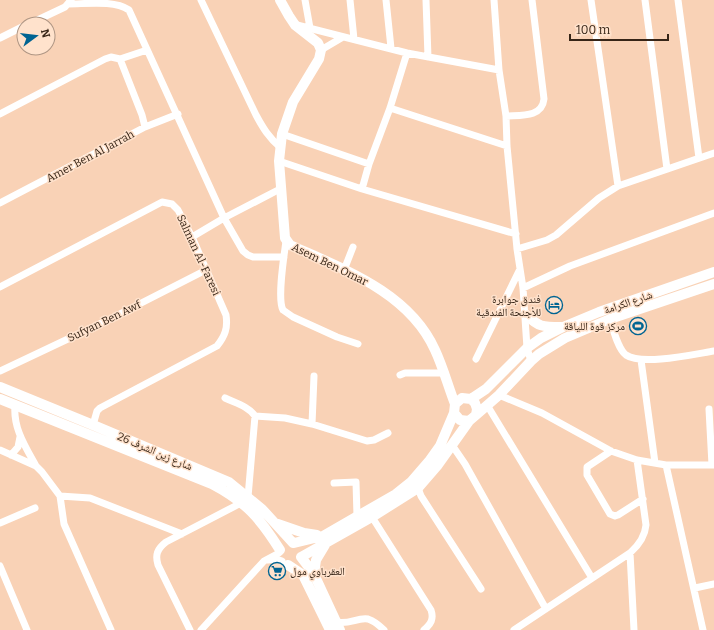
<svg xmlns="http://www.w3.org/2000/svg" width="714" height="630" viewBox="0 0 714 630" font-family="Bitter,'Noto Naskh Arabic',serif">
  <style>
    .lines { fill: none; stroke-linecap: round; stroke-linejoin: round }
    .street { stroke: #fff; stroke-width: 7 }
    .secondary { stroke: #fff; stroke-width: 10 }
    .labels { text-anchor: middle; stroke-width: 3; stroke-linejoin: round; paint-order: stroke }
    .street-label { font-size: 11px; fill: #372517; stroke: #ffe2cc }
    .poi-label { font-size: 11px; fill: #372517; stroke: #ffe2cc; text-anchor: end }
  </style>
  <rect width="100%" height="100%" fill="#f9d2b6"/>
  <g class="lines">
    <path class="street" d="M201,0L256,115C263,128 269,138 281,148
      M305,0L310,28
      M350,0L354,39
      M386,0L391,48
      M426,0L428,57
      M494,0L499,70L506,116L507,146L517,249L523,288L527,348L531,361
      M591,0L618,186
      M645,0L667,169
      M678,0L699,158
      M68,4C87,4 114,0 129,10L224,218L243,251L248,255L253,257H284
      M29,24L65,7L71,0
      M297,25L407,53L499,70
      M0,38L24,26
      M321,50L343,37
      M120,59L147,50
      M390,108L507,146
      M0,114L105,59L111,57L120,59L142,115L145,127L0,203
      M506,116C520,115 542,118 544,99L532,0
      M145,127L178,114
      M282,134L369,164
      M279,161L362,189L516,234
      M362,189L369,164L390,108L407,53
      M192,237L224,218L280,189
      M286,241C284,256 277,299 283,310L293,317L337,337L358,344
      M517,249L547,240L556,235L599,198L618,186L714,153
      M344,270L353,247
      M0,287L162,202L172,204L178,210L192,237L226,315C228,328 225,336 217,346L100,408L97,411L93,425
      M523,288L570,266L714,213
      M610,319C613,329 618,349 626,355C642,366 695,354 714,351
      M476,359L519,271
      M641,360L655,463
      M0,371L108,320L206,270
      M400,375L405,373H444
      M499,395L542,413L611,451L637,460L666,465H714
      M225,398C235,403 248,406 255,416
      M15,405C13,428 25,446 36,466
      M487,405L592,578
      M709,409L712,465
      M312,424L314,376
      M452,445L465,464L546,609
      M0,450L36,466L42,472L60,496L64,524L111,630
      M611,451L587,467V475L610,514L615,516L618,515L643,499
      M11,455L18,447L20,437
      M666,465L703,630
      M334,483L356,482L357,516
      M418,488L421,496L481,589
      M60,496L90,498L182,534
      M248,497L255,416L285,418L312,424L367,441L374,440L388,433
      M372,517L431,610C434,619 431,624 424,630
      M0,523L35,508
      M630,553L634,630
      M268,560L276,559L282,561
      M0,566L27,630
      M695,588L714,584
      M336,622C349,625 358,617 368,619C374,621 380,626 384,630
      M190,630L158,565C155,555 157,549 166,542L241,503
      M201,630L264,561L279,553
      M514,630L630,553C639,545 645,537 646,525L637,460"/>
    <path class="secondary" d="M280,0L289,16L295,25L318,43L321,50L319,59L293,102L282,134L279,161L285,238L290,245C343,269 409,292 435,350C443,367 448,386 455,404
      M525,314C539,327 542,327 561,327
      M0,387L93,425L229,482L262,509L293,543
      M0,399L212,484C246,502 260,518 280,550
      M471,399L486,389L527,348L541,338L563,327L599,312L714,272
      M476,415L499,395L531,361L539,354L565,338L610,319L714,284
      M275,523L304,533L317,535
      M294,543L323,536L396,494L411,482L430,460L440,446L454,413
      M301,557L372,517L418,488L437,466L469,421L476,415L477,409L475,403L471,399L462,398L455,404L454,413L460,420L469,421
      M301,557L314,574L340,630
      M288,565L303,575L330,630
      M314,574L316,560L325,545"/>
  </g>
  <defs>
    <g id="hotel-ring" transform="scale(0.9)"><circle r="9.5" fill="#ffe2cc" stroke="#006492" stroke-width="1.5"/><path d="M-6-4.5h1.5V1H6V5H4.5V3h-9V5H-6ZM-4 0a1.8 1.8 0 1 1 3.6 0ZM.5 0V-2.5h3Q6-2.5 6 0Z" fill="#006492"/></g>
    <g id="stadium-ring" transform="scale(0.9)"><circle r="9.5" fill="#ffe2cc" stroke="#006492" stroke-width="1.5"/><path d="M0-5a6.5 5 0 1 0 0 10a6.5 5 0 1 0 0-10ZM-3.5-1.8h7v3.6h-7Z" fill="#006492"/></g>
    <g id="supermarket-ring" transform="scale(0.9)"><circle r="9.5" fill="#ffe2cc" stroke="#006492" stroke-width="1.5"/><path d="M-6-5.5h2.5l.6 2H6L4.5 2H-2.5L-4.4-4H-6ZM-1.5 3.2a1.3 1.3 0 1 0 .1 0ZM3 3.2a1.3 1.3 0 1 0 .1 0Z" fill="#006492"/></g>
  </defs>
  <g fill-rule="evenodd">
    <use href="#hotel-ring" x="554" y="305"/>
    <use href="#stadium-ring" x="638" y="326"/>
    <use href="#supermarket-ring" x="277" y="571"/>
  </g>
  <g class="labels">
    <g class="street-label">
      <text transform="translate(90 156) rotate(-28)" y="4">Amer Ben Al Jarrah</text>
      <text transform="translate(199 255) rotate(65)" y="4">Salman Al-Faresi</text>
      <text transform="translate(330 264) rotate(26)" y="4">Asem Ben Omar</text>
      <text transform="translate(628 302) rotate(-19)" y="4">شارع الكرامة</text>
      <text transform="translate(104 321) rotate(-26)" y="4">Sufyan Ben Awf</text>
      <text transform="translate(155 451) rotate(23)" y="4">شارع زين الشرف 26</text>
    </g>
    <g class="poi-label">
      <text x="541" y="303">فندق جوابرة<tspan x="541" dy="13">للأجنحة الفندقية</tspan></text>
      <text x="625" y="330">مركز قوة اللياقة</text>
      <text x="290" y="575" text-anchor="start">العقرباوي مول</text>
    </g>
  </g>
  <g transform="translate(36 36) rotate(75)"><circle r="19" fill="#ffe2cc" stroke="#af9684"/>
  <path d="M0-3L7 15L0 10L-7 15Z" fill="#006492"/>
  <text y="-6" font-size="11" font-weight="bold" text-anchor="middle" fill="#372517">N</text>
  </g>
  <path d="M570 34v6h98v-6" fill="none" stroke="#372517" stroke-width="2"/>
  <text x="576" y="34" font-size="12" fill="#372517" stroke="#ffe2cc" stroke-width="3" paint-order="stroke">100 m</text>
</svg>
